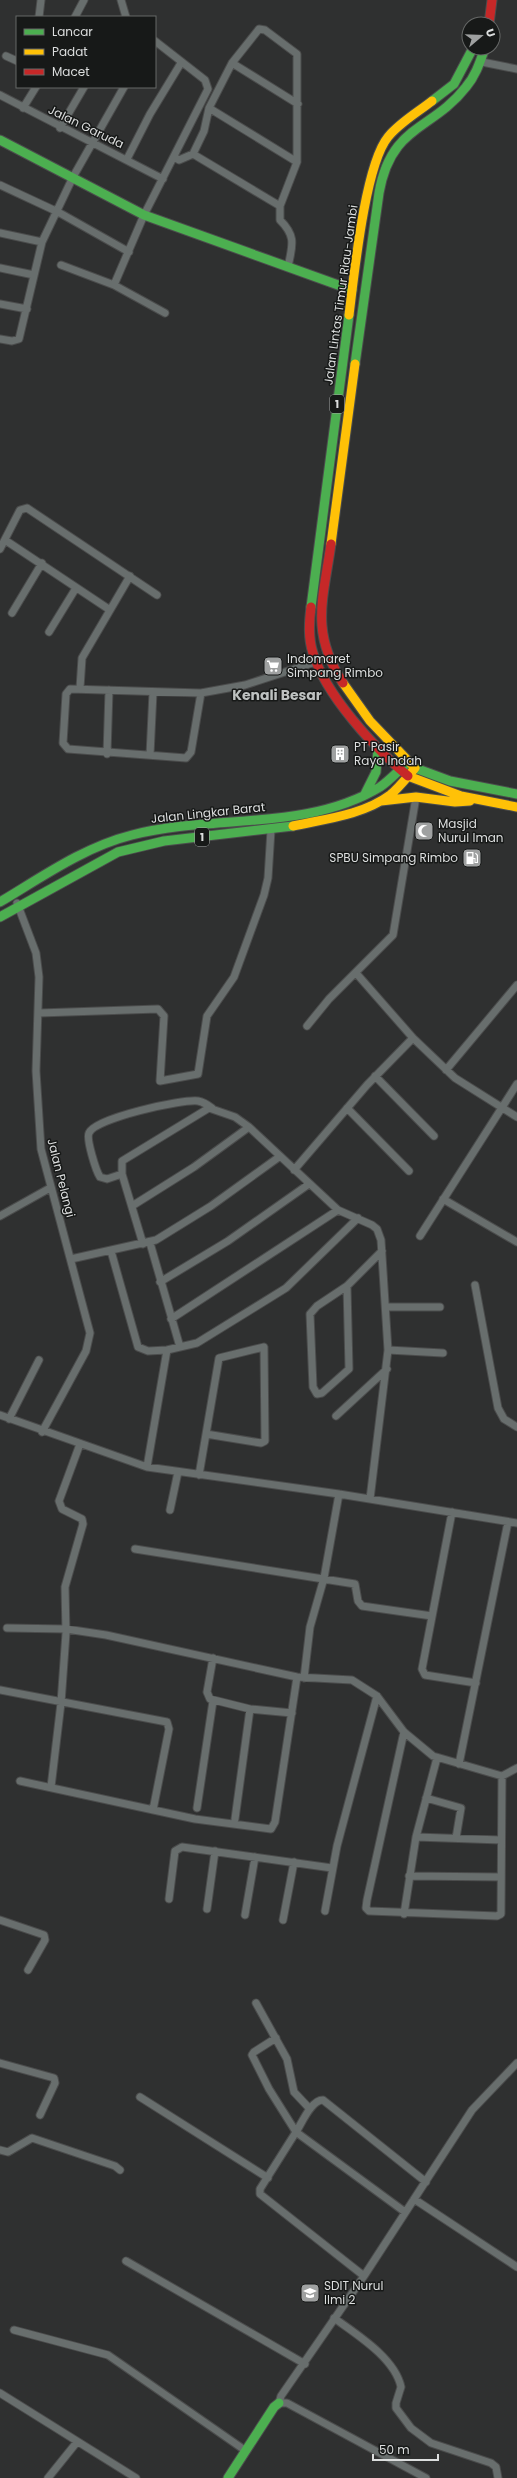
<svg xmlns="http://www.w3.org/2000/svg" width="517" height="2478" viewBox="0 0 517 2478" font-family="Poppins,sans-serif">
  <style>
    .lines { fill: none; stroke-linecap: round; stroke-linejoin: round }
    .street-casing { stroke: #4b4c4c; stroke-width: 9 }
    .fast-casing { stroke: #4b4c4c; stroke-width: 11 }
    .slow-casing { stroke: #4b4c4c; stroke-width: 11 }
    .jam-casing { stroke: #4b4c4c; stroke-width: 11 }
    .street { stroke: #686e6d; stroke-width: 7 }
    .fast { stroke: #4caf50; stroke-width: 9 }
    .slow { stroke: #ffc107; stroke-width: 9 }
    .jam { stroke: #c62828; stroke-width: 9 }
    .labels { text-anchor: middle; stroke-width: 3; stroke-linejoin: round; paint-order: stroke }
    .shield { fill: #171918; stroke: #a1a3a3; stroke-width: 1 }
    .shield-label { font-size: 11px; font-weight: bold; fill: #dcdede }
    .street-label { font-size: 12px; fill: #dcdede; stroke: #171918 }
    .poi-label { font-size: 12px; fill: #dcdede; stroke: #171918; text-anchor: start }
    .quarter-label { font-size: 14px; font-weight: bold; fill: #bec2c1; stroke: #171918 }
  </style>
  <rect width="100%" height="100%" fill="#2f3030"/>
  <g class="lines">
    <g class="street-casing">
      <path id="street" d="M121,0L126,17
        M39,17L41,0
        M75,17L84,0
        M6,56L17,61
        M482,62L517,69
        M232,63L298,104
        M0,95L163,179
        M23,108L36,87
        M209,108L297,162
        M60,128L84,87
        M174,157L179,160L193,154L280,206L297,162V54L265,30L259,29L232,63L209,108L204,131L193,154
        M127,159L150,114L181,63
        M0,185L58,212L129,252
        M280,206V220C297,237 292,246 288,267
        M0,233L42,242
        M61,265L114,285L165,313
        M0,268L34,275
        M114,285L144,215L208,89L205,80L155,41
        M0,304L27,309
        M0,339L12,341L19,339L42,242L73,177L124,87
        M5,540L110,610
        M0,549L20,510L27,508L157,595
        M12,613L42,563
        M49,632L76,588
        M80,688L82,658L130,576
        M201,693L191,752L186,758L68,749L63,743L66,694L70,689L201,693L245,685L328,658
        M107,754L109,690
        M150,755L153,692
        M17,903L36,953L39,977L36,1071L41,1149L90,1333L86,1351L42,1432
        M356,973L413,1038L455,1078L517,1117
        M39,1013L158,1009L164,1016L160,1081L198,1074L207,1016L234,977L264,895L268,878L271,830
        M307,1026L329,999L393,935L416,797
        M446,1070L517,985
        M375,1076L434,1136
        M347,1108L409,1171
        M294,1170L367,1085L413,1038
        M122,1174L107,1179L100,1177C96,1171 86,1139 89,1133C95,1118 182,1099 198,1101C203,1102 208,1105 212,1108
        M443,1199L517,1242
        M132,1206L194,1167L249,1127
        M0,1216L50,1188
        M420,1236L517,1084
        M150,1243L180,1347
        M143,1244L122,1174V1161L209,1108L235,1117L249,1127L338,1210L372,1225L377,1229L381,1240L388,1350L370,1499
        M111,1251L138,1347L148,1351L167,1350L197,1343L286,1288L358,1218
        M71,1259L156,1240L211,1206L279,1157
        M160,1282L228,1241L309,1184
        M475,1285L498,1408L504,1419L517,1427
        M347,1286L349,1369L322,1393L317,1394L313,1387L310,1314L317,1306L347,1286L382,1251
        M387,1307H440
        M171,1319L338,1210
        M388,1350L443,1353
        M0,1415L147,1467L339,1494L517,1523
        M336,1416L387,1369
        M9,1419L39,1360
        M147,1467L167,1350
        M199,1475L219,1358L264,1347L265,1441L261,1443L206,1434
        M170,1510L178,1472
        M452,1512L422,1669L425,1675L476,1683
        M135,1549L355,1584L358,1601L362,1606L432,1616
        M7,1628L66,1629L106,1635L297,1677L352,1680L377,1696L404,1732L433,1756L502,1776
        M213,1658L207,1692L210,1699L250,1709L292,1713
        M304,1678L310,1627L324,1578L339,1494
        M0,1690L167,1722L169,1729L153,1810
        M404,1732L367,1900L366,1908L369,1911L497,1916L501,1914L502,1776
        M459,1764L508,1522
        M502,1776L517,1768
        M20,1781L195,1819L271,1829L275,1822L297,1677
        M51,1787L61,1703L66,1633L65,1587L83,1524L82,1519L62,1509L59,1501L80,1444
        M426,1798L461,1808L456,1838
        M197,1808L213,1701
        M235,1819L250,1709
        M416,1837L501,1840
        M409,1876L501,1877
        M169,1899L175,1851L182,1847L332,1868
        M207,1909L215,1851
        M325,1911L337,1846L377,1696
        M404,1914L416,1837L437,1758
        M245,1915L255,1857
        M0,1920L44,1935L45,1940L28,1970
        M283,1920L294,1862
        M256,2003L287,2059L294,2092L310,2109
        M276,2038L254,2052L252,2055L269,2089L296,2132L260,2189V2194L364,2276
        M0,2063L54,2078L55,2083L40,2115
        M140,2097L268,2178
        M0,2150L8,2152L32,2138L115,2166L120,2170
        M414,2199L517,2267
        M405,2212L296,2132C302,2123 311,2100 323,2100L426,2182
        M126,2261L305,2364
        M334,2318C356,2334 395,2358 401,2387L396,2403V2408L411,2428L431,2443L491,2463L496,2467L498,2478
        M14,2330L108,2355L246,2451
        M0,2393L136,2478
        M48,2478L77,2442
        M426,2478L287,2403H279L281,2396L364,2276L472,2110L517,2063"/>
    </g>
    <g class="fast-casing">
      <path id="fast" d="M432,101L454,84L473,48
        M0,140L144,215L352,290
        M355,364L379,193C391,124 432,131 466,87C476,75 480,62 485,48
        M311,607L349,315
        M415,768L450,781L517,794
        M365,794L376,772L378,749
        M0,902C42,877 84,847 132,835C212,814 306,832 380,787C389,781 397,772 405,765
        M0,917L118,852L164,841L293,826
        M228,2478L274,2407L279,2403"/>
    </g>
    <g class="slow-casing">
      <path id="slow" d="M349,315C354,276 365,165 388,137C399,123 418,112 432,101
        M331,544L355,364
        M408,776L461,796L517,807
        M381,801L416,797L455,802L470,801
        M293,826C325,819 363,815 390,795C399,788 407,777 415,768L370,721L343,683"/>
    </g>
    <g class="jam-casing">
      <path id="jam" d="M489,24L492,0
        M331,544C323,600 310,632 343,683
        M311,607C309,623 308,638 313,653C325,694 375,749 408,776"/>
    </g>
    <use href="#street" class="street"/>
    <use href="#fast" class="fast"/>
    <use href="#slow" class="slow"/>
    <use href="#jam" class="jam"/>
  </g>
  <defs>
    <g id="supermarket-square" transform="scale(1)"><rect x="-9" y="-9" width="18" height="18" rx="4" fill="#9fa1a1" stroke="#171918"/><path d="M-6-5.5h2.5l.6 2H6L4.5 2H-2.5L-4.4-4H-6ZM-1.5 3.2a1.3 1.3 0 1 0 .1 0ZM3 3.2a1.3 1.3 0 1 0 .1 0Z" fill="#fff"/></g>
    <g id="building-square" transform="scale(1)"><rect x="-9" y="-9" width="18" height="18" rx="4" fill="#9fa1a1" stroke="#171918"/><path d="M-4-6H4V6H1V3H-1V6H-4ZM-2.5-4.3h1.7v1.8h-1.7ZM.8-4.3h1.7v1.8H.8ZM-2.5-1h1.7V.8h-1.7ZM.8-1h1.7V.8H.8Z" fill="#fff"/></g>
    <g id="mosque-square" transform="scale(1)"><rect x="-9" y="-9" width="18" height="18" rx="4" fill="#9fa1a1" stroke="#171918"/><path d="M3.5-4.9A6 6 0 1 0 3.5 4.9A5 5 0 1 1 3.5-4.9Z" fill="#fff"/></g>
    <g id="fuel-square" transform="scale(1)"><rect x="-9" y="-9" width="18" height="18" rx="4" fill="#9fa1a1" stroke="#171918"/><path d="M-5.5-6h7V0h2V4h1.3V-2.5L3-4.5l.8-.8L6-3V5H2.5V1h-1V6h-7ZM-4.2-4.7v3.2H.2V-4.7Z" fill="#fff"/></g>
    <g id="school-square" transform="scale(1)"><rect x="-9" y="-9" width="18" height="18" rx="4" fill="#9fa1a1" stroke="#171918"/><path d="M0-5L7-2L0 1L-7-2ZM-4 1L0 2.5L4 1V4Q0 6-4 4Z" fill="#fff"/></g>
  </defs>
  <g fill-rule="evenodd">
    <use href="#supermarket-square" x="273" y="666"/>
    <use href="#building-square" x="340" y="754"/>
    <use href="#mosque-square" x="424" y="831"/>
    <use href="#fuel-square" x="472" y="858"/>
    <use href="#school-square" x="310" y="2293"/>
  </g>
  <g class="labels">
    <g class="shield">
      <rect x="330" y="395" width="14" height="18" rx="3"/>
      <rect x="195" y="828" width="14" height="18" rx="3"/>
    </g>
    <g class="shield-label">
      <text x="337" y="408">1</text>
      <text x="202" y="841">1</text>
    </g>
    <g class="street-label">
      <text transform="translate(86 127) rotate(26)" y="4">Jalan Garuda</text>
      <text transform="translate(341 295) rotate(-82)" y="4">Jalan Lintas Timur Riau-Jambi</text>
      <text transform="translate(208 813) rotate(-6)" y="4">Jalan Lingkar Barat</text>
      <text transform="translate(61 1178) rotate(76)" y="4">Jalan Pelangi</text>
    </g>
    <g class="poi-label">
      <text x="287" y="663">Indomaret<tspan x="287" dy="14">Simpang Rimbo</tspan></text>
      <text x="354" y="751">PT Pasir<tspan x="354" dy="14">Raya Indah</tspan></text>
      <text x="438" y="828">Masjid<tspan x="438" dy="14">Nurul Iman</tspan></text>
      <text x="458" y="862" text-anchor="end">SPBU Simpang Rimbo</text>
      <text x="324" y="2290">SDIT Nurul<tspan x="324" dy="14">Ilmi 2</tspan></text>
    </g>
    <g class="quarter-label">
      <text x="277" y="700">Kenali Besar</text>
    </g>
  </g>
  <rect x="16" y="16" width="140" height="72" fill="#171918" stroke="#666867"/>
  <rect x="24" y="29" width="20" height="6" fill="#4caf50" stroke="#666867"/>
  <text x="52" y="36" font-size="12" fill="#dcdede">Lancar</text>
  <rect x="24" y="49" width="20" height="6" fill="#ffc107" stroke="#666867"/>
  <text x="52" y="56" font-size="12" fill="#dcdede">Padat</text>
  <rect x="24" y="69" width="20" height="6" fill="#c62828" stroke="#666867"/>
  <text x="52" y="76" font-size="12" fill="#dcdede">Macet</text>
  <g transform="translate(481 36) rotate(71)"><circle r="19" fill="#171918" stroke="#666867"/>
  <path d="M0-3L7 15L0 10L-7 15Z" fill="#9fa1a1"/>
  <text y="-6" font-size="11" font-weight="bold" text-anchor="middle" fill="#dcdede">U</text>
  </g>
  <path d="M373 2454v6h65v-6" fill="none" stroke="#dcdede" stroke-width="2"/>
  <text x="379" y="2454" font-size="12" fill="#dcdede" stroke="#171918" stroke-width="3" paint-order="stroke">50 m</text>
</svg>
